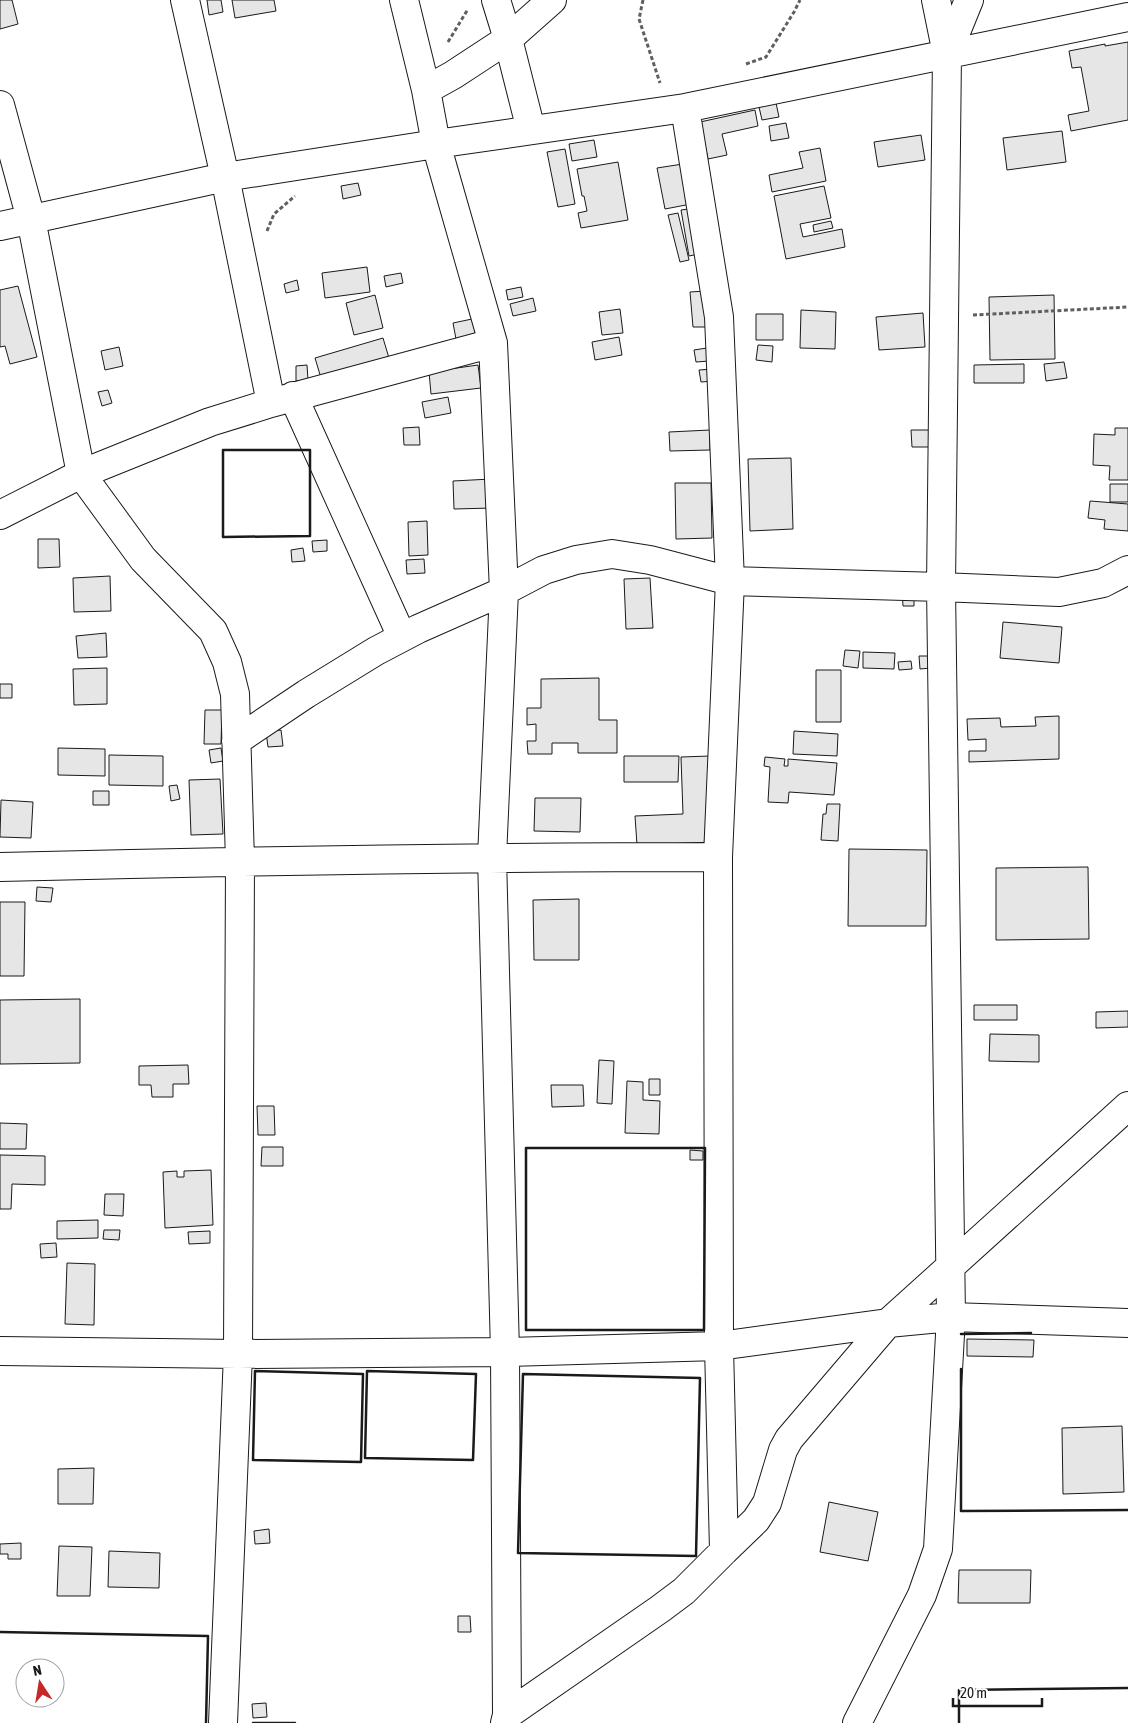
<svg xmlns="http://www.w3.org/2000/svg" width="1128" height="1723" viewBox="0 0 1128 1723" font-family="'Asap Condensed',sans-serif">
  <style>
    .building { fill: #e6e6e6; stroke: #1a1a1a }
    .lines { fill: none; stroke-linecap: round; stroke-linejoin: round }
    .minor-casing { stroke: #1a1a1a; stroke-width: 30 }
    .path { stroke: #5f5f5f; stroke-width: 3; stroke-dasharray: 4 2.5; stroke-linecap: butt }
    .minor { stroke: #fff; stroke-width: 28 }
    .wall { stroke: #1a1a1a; stroke-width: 2.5 }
  </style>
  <rect width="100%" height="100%" fill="#fff"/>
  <path class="building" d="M0,0H12L18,24L0,29Z
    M207,0H221L223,12L209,15Z
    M232,0H274L276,11L235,18Z
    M1128,42V120L1071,131L1068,115L1089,111L1081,67L1072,68L1069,51L1105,44V46Z
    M776,103L779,117L762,120L759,107Z
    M755,110L758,126L722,134L727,155L708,159L700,122Z
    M786,123L789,138L771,141L769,126Z
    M1062,131L1066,162L1007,170L1003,138Z
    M921,135L925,160L878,167L874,142Z
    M594,140L597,157L572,161L569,144Z
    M820,148L826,181L772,192L769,175L803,168L799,152Z
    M565,149L575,204L558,207L547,152Z
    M618,162L628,220L581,228L578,213L587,211L584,196H582L577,169Z
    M683,164L691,204L665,209L657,168Z
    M358,183L361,195L343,199L341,186Z
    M824,186L831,218L800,224L803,237L842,229L845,247L786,259L774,196Z
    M696,208L704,253L689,256L681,210Z
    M678,213L689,260L680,262L668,215Z
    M831,221L833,228L814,232L813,225Z
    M367,267L370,292L325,298L322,273Z
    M401,273L403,283L386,287L384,276Z
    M297,280L299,290L286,293L284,284Z
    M18,286L37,357L10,364L5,346L0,347V290Z
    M521,287L523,297L508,300L506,290Z
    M705,291L707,327H693L690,292Z
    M375,295L383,328L354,335L346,303Z
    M1054,295L1055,359L990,360L989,297Z
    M533,298L536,311L513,316L510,304Z
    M620,309L623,333L602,335L599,312Z
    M801,310L836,312L835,349L800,348Z
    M923,313L925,347L879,350L876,317Z
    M756,314H783V340H756Z
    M472,319L476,335L456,339L453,323Z
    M619,337L622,355L595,360L592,342Z
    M383,338L389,358L321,378L315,358Z
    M758,345L773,346L772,362L756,360Z
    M119,347L123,366L105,370L101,351Z
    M707,348L709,361L696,362L694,350Z
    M1064,362L1067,378L1046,381L1044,364Z
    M1024,364V383H974V365Z
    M307,365L308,380L296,381V366Z
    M478,365L481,388L431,394L429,372Z
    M713,369L714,381L701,382L699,370Z
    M108,390L112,403L102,406L98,392Z
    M448,397L451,413L425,418L422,402Z
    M419,427L420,445H404L403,428Z
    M1115,428H1128V480H1109L1110,466L1093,465L1094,434L1115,435Z
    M710,430V450L670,451L669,432Z
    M911,430H930L931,447H912Z
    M791,458L793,529L750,531L748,459Z
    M491,479L493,508L454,509L453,481Z
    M675,483H711L712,538L676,539Z
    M1110,484H1128V502H1110Z
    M1090,501L1128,504V531L1104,529L1105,520L1088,518Z
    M427,521L428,555L409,556L408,522Z
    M38,539H59L60,567L38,568Z
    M327,540V551L313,552L312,541Z
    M303,548L305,561L292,562L291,550Z
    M424,559L425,573L407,574L406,560Z
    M110,576L111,611L74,612L73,578Z
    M650,578L653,628L626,629L624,579Z
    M914,589V606H903L902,590Z
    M1003,622L1062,627L1059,663L1000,658Z
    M106,633L107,657L78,658L76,636Z
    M845,650L860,651L858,668L843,666Z
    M863,652L895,653L894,669L863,668Z
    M919,656H930L931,668L920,669Z
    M911,661L912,669L899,670L898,662Z
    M107,668V704L74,705L73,669Z
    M816,670H841V722H816Z
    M599,678V720H617V753H578V743H552V754H528L527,741H536V724L527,725V708H541V679Z
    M0,684H12V698H0Z
    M205,710H222L221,744H204Z
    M1059,716V759L969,762V751H986V739L968,740L967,719L1000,718L1001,727L1036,726L1035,717Z
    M281,730L283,746L268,747L266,732Z
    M794,731L838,734L837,756L793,754Z
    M58,748L105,749V776L58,775Z
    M221,748L223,761L211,763L209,750Z
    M109,755L163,756V786L109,785Z
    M624,756H679L678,782H624Z
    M710,756L714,842L637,845L635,816L683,814L681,757Z
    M765,757L785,759L784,766H788V759L837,763L834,795L789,792L788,803L768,802L770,767L764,766Z
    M220,779L223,834L191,835L189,780Z
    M177,785L180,799L171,801L169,786Z
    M93,791H109V805H93Z
    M535,798H581L580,832L534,831Z
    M1,800L33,802L31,838L0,837Z
    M827,804H840L838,841L821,840L823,814H826Z
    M849,849L927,850L926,926H848Z
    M1088,867L1089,939L996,940V868Z
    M37,887L53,888L51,902L36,901Z
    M579,899V960H534L533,900Z
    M0,902H25L24,976H0Z
    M80,999V1063L0,1064V1000Z
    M974,1005H1017V1020H974Z
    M1128,1011V1027L1096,1028V1012Z
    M990,1034L1039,1035V1062L989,1061Z
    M599,1060L614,1061L612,1104L597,1103Z
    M188,1065L189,1084H173V1097H152L151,1085H139V1066Z
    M649,1079H660V1095H649Z
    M627,1081L643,1082V1100L660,1101L659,1134L625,1133Z
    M551,1085H583L584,1106L552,1107Z
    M257,1106H274L275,1135H258Z
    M0,1123L27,1124L26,1149H0Z
    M262,1147H283V1166H261Z
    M690,1150L703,1151V1160H690Z
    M0,1155L45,1156V1185L12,1184L11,1209H0Z
    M211,1170L213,1225L165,1228L163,1172L177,1171V1177H184V1171Z
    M105,1194H124L123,1216L104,1215Z
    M98,1220V1238L57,1239V1221Z
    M104,1230H120L119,1240L103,1239Z
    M210,1231V1243L189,1244L188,1232Z
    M56,1243L57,1257L41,1258L40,1244Z
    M67,1263L95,1264L94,1325L65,1324Z
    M967,1339L1034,1340L1033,1357L967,1356Z
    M1122,1426L1124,1492L1063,1494L1062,1428Z
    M94,1468L93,1504H58V1469Z
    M829,1502L878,1512L868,1561L820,1552Z
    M269,1529L270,1543L255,1544L254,1531Z
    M21,1543V1559H8V1554H0V1544Z
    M59,1546L92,1547L90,1596H57Z
    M109,1551L160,1553L159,1588L108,1587Z
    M959,1570H1031L1030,1603H958Z
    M458,1616H470L471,1632H458Z
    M266,1703L267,1717L253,1718L252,1704Z"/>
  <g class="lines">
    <g class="minor-casing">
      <path id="minor" d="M185,0L225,177L271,403
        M404,0L426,90L436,144L493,343L504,591L492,857L505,1352L507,1715L505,1723
        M496,0L508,39L531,130
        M947,51V54L969,0
        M426,90L453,75L508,39L552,0
        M0,105L31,219L81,474L143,559L213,631L227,662L235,694L240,861L238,1354L223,1723
        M0,226L225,177L436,144L685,108L1128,17
        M293,396L402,637
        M0,515L81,474L210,422L271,403L493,343
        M236,741L306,694L376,651L418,629L504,591L544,570L576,560L612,554L650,560L730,581L941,587L1059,592L1103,583L1128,570
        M0,867C240,861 479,857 718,857
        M0,1351L238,1354L505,1352L719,1346L888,1323L951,1317L1128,1323
        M724,1551L756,1520L767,1503L783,1450L789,1439L888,1323L1128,1106
        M507,1715L660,1609L684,1591L724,1551L719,1346L718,857L730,581L719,317L685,108
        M857,1723L922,1595L938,1549L951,1317L941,587L947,54L936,0"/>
    </g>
    <path class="path" d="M643,0L639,19L660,83
      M448,42L468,9
      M746,64L766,57L794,12L800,0
      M267,231L274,214L295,196
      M973,315L1128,307"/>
    <use href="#minor" class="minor"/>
    <path class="wall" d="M223,450H310V536L223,537Z
      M526,1148H705L704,1330H526Z
      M961,1334L1031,1333
      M961,1369V1511L1128,1510
      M255,1371L363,1374L361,1462L253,1460Z
      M367,1371L476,1374L473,1460L365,1458Z
      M523,1374L700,1378L696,1556L518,1553Z
      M0,1632L208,1636L206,1723
      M253,1723H295
      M959,1723V1690L1128,1688"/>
  </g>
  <g transform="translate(40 1683) rotate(348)"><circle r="24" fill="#ffffff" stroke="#a3a3a3"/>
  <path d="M0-4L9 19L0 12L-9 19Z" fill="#c62828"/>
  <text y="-8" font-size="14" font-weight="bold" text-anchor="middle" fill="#1a1a1a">N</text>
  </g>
  <path d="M953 1698v8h89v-8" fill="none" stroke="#1a1a1a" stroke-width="2.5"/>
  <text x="960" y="1698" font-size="15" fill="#1a1a1a" stroke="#ffffff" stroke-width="4" paint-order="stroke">20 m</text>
</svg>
